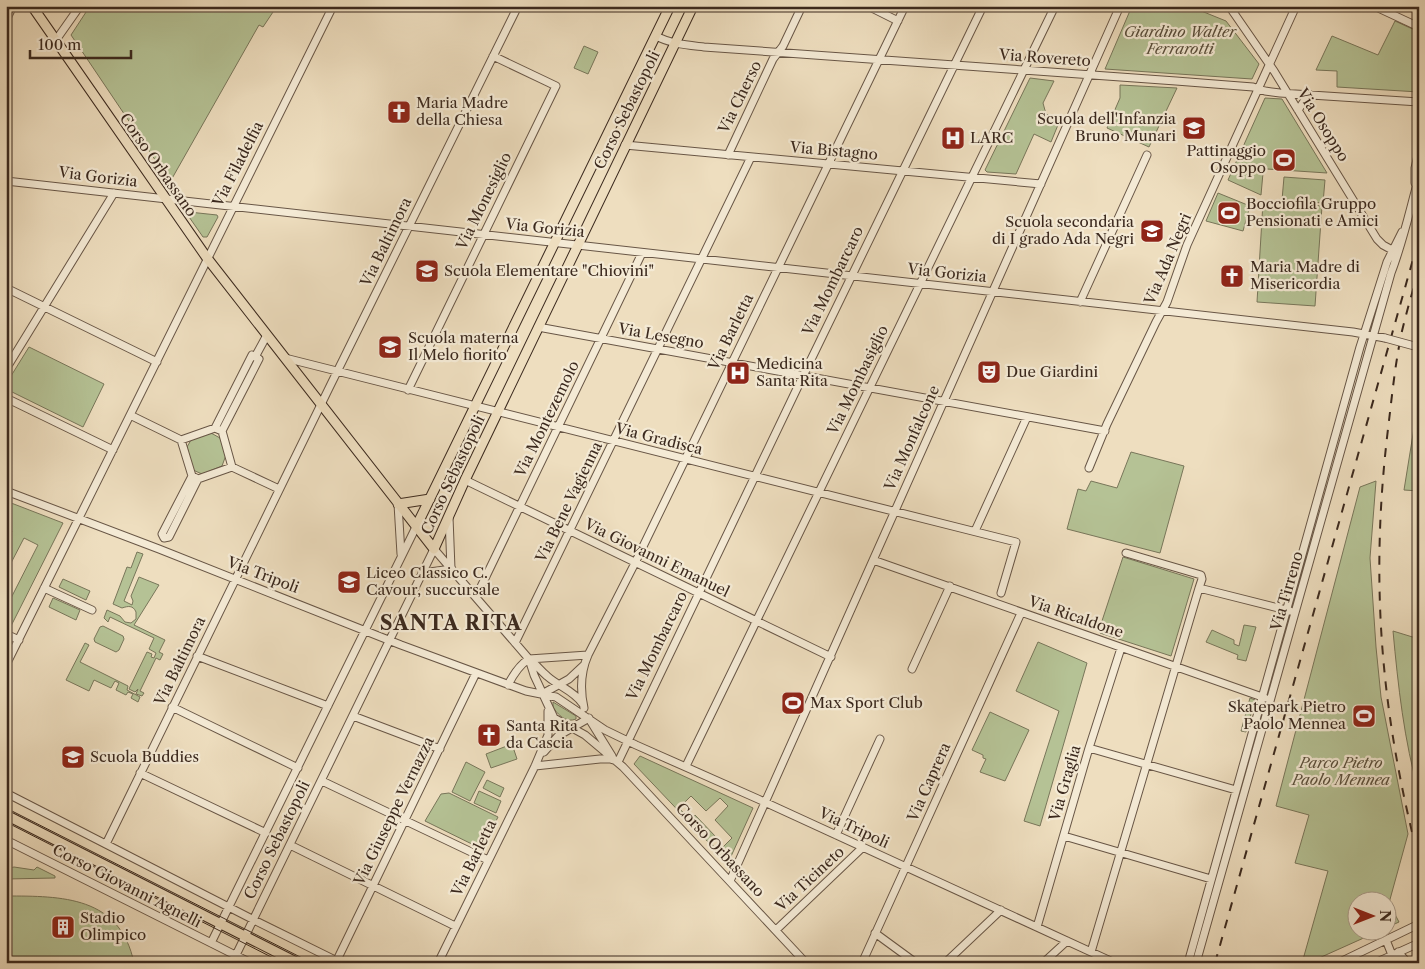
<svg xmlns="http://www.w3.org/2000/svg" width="1425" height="969" viewBox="0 0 1425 969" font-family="'Libre Caslon Text',serif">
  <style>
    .green { fill: #b5c295; stroke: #78765a; fill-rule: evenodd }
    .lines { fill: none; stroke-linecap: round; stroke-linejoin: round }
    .minor-casing { stroke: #685646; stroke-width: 9 }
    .major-casing { stroke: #3b291e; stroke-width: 11 }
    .minor { stroke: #f4ead5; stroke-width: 7 }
    .major { stroke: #eedebf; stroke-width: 9 }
    .tram { stroke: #3b291e; stroke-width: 1 }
    .rail { stroke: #3b291e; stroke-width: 2; stroke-dasharray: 9 9; stroke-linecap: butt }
    .minor-bridge-casing { stroke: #685646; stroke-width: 9; stroke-linecap: butt }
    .minor-bridge { stroke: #f4ead5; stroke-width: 7 }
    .labels { text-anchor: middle; stroke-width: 4.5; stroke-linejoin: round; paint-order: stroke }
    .park-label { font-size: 15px; font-style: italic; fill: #5a4f3c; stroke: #f4ead5 }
    .street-label { font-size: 15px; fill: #3b291e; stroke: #f4ead5 }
    .poi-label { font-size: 15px; fill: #3b291e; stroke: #f4ead5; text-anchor: start }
    .district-label { font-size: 20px; font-weight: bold; letter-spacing: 1px; fill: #3b291e; stroke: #f4ead5 }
  </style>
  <rect width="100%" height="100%" fill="#eedebf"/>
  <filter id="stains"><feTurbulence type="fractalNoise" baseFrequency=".004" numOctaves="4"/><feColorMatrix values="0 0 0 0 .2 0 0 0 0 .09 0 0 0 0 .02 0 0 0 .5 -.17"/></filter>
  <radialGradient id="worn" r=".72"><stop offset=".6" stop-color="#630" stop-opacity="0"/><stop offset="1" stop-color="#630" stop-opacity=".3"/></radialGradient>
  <path class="green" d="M90,6H277L263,27L259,25L170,182L71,35Z
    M1132,6H1144L1154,10L1163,6H1189L1226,21L1259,64L1252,79L1105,69Z
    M1395,21L1419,32V92L1337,87V71L1316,70L1332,36L1378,55Z
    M584,46L598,52L588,74L574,68Z
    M1030,78L1054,81L1043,103L1046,114L1060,120L1051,142L1034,134L1016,174L987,172L985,170Z
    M1120,85L1177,88L1149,147L1107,128L1120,98Z
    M1265,98L1282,99L1327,173L1267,169L1263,173L1261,195L1228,180Z
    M1284,177L1325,180L1323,203L1282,200Z
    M1218,193L1250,206L1243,231L1206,221Z
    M1263,202L1322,206L1315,306L1257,302Z
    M189,212L217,215L218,217L207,237H203L187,214Z
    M29,347L104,384L83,427L6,389V384Z
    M1419,397V491L1404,490Z
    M211,433L220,438L226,455L222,466L202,474L193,470L187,447L191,440Z
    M1131,452L1184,466L1160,553L1067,529L1078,489L1086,491L1091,481L1117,488Z
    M1376,481L1370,558L1376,647L1381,697L1408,834L1389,903L1399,922L1388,927V902H1358V932H1377L1308,963H1302L1328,871L1295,863L1309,815L1276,806L1360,487Z
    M6,501L63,523L10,628L6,626V601L9,602L38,545L24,538L11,563L6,561V543L12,531L6,528Z
    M137,552L143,554L124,601L132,605L133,601L131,596L139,577L159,585L134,625L165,640L159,652L163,654L160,660L156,658L140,691L144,693L142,696L136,694L138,689L135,692L129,689L147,652L152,654L151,657L154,658L156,653L149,649L154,638L110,617L108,622L104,618L107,610L120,616L125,622L131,623L136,619V612C133,605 128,606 122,608L113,604L127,567L131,568Z
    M1123,557L1194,579L1171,656L1100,633L1099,630Z
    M63,579L90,591L86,600L59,587Z
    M53,598L80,610L76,620L49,607Z
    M1244,625L1256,627L1246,661L1237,659L1238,655L1206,642L1212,630L1234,640V644L1239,646Z
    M103,626L123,636L124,639L119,650L116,652L95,642L94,639L100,627Z
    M1393,631L1419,639V793C1404,741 1398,685 1393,631Z
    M1038,642L1087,663L1040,826L1024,821L1059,711L1016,691Z
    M85,643L89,645L80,662L128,686L127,690L140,697L138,702L131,698L133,694L128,692L126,695L116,690L119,683L115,681L111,688L94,680L89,691L66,680Z
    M1250,698L1255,700L1246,732L1241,731Z
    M553,702L576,716V719C566,723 558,715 553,707Z
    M990,712L1029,730L1005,781L980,772L986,759L983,758V755L972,750Z
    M512,744L517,759L491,768L486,754Z
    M640,756L753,808L728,863L634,764ZM691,796L706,811L720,798L728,806L715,820L732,838L719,851L710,843L716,837L695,815L690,820L679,808Z
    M466,762L485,772L470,801L452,792Z
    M487,780L504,788L500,797L483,788Z
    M479,791L501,801L496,813L474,803Z
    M449,793L498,817L482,849L425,821L441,794Z
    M14,867L34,870L37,867L55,876V878L6,879V869Z
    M6,896C62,896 120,896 134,963H6Z"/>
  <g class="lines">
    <g class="minor-casing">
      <path id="minor" d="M868,6L898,21
        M1229,6L1274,71L1377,239L1383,245L1394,251
        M1374,6L1419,27
        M6,20L13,6
        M656,36C671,44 687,45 704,47L1176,81L1253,87L1265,91L1280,93L1419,102
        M56,40L80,6
        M1298,110L1309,94
        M625,145L1041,184
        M728,155L773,59L783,46L802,6
        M6,181L1353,332L1385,338
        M1415,183V168L1419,151
        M6,288L157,362
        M1080,302L1147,155
        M538,327L1105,431
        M255,357L267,335
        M285,358L1016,542L1001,593
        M6,369L114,193
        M408,390L556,86L493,56
        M6,398L113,450
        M130,415L181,440
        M215,428L252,355L259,359L222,431L232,467L198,479L192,476L181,440L215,428L222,431
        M232,467L279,489
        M1089,468L1107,424L1156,322L1167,302L1187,245L1296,6
        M192,476L162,534L164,538L169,537L198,479
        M465,480L831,657
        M6,491L159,549L401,645L526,691L556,697L605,730L636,745L758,799L1115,963
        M398,504L401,554
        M449,517L451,569
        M975,531L1027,417
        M1126,553L1201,575L1202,579L1199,588L1290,611
        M873,560L1265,698
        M422,573L452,569
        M44,588L92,610
        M476,597L642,253
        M6,634L19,640
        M515,643L751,157
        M197,656L328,706
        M529,659L534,675L554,718L585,735L623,767L806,963
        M6,665L333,6
        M912,669L950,586
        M508,685C513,675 519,665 529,659L588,655
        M542,694L569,679L584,665
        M172,707L298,768
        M584,708C580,690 581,671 588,655L635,563L905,6
        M353,716L440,749
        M591,722L612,756
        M1089,748L1236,790
        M544,752L558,736L589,718
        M618,762L803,376L983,6
        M535,766L600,759H610L617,761
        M686,766L1055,6
        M140,773L266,833
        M322,781L488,860
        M6,793L254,920L341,963
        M836,835L880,739
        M1064,836L1211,879
        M6,840L251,963
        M106,844L331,384L518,6
        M290,845L455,926
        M730,881L1120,6
        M1037,927L1089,748L1121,648
        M776,930L863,847
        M875,933L916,963
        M1386,940L1392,955
        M211,943L416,527
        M1091,952L1199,588
        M1398,952L1408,963
        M236,955L434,549L529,659C536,664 540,670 547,676C558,686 574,691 582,703
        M337,960L476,673
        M438,963L535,766L548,735V711
        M862,963L1021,613
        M945,963L1001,910
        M1043,963L1067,941
        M1188,963L1360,347L1387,262L1402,232
        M1196,963L1391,273C1403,242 1410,209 1419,177
        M1338,963L1419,924
        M1375,963L1419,943"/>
    </g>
    <g class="major-casing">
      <path id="major" d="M32,6L207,258L434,549L465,480L693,6
        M398,504L430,499
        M416,527L670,6
        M6,815L298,963"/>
    </g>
    <use href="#minor" class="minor"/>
    <use href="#major" class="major"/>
    <path class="tram" d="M6,808L312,963
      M6,822L283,963"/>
    <path class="rail" d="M1412,832C1379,694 1371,570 1388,429C1392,396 1395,364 1402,331C1407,310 1413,290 1419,269
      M1215,963L1419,238"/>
    <g class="minor-bridge-casing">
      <path id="minor-bridge" d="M1385,338L1418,347"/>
    </g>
    <use href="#minor-bridge" class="minor-bridge"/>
  </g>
  <defs>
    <g id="church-square" transform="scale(1.25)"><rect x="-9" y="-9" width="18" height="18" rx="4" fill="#8f2418" stroke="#f4ead5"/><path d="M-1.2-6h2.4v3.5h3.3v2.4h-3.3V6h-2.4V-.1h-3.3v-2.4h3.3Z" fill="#fff"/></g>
    <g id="school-square" transform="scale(1.25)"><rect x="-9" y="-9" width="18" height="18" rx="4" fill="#8f2418" stroke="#f4ead5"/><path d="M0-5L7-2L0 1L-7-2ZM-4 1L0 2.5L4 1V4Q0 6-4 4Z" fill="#fff"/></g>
    <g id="hospital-square" transform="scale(1.25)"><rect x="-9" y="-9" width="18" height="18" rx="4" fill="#8f2418" stroke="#f4ead5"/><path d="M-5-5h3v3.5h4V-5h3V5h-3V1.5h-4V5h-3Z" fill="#fff"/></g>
    <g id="stadium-square" transform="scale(1.25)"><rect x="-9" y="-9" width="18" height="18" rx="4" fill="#8f2418" stroke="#f4ead5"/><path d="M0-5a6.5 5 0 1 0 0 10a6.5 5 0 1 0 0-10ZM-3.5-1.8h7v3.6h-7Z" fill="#fff"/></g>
    <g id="theatre-square" transform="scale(1.25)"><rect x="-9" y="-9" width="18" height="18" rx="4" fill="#8f2418" stroke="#f4ead5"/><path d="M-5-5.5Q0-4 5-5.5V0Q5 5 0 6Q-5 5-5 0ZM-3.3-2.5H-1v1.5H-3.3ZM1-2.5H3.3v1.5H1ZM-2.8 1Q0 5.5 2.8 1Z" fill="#fff"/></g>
    <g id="building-square" transform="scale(1.25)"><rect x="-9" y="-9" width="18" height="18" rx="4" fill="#8f2418" stroke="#f4ead5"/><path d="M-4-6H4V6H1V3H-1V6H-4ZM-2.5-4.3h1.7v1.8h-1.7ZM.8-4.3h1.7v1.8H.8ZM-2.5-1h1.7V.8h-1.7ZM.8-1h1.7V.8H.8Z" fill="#fff"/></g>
  </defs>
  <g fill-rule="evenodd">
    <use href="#church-square" x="399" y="112"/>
    <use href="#school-square" x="1194" y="128"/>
    <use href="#hospital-square" x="953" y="138"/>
    <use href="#stadium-square" x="1284" y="160"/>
    <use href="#stadium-square" x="1229" y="213"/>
    <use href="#school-square" x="1152" y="231"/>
    <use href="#school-square" x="427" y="271"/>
    <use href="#church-square" x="1232" y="276"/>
    <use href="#school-square" x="390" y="347"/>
    <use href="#theatre-square" x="989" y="372"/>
    <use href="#hospital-square" x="738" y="373"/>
    <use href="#school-square" x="349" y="582"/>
    <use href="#stadium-square" x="793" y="703"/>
    <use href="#stadium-square" x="1364" y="716"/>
    <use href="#church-square" x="489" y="735"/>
    <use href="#school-square" x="73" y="757"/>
    <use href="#building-square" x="63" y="927"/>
  </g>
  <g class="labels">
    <g class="park-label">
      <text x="1180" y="37">Giardino Walter<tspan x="1180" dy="17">Ferrarotti</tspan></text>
      <text x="1341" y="768">Parco Pietro<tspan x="1341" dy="17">Paolo Mennea</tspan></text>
    </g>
    <g class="street-label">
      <text transform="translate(1045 58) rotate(4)" y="5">Via Rovereto</text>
      <text transform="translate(740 97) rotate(-64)" y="5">Via Cherso</text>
      <text transform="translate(627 110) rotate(-64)" y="5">Corso Sebastopoli</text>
      <text transform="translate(1323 125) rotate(58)" y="5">Via Osoppo</text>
      <text transform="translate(834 151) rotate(5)" y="5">Via Bistagno</text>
      <text transform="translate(238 164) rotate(-63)" y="5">Via Filadelfia</text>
      <text transform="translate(158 165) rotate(55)" y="5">Corso Orbassano</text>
      <text transform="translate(98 177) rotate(7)" y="5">Via Gorizia</text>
      <text transform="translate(484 201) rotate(-64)" y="5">Via Monesiglio</text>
      <text transform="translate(545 228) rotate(6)" y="5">Via Gorizia</text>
      <text transform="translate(386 242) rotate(-64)" y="5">Via Baltimora</text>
      <text transform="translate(1168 259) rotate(-67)" y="5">Via Ada Negri</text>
      <text transform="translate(947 273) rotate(6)" y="5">Via Gorizia</text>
      <text transform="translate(833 281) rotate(-64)" y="5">Via Mombarcaro</text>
      <text transform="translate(731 332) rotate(-64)" y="5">Via Barletta</text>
      <text transform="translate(661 336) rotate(10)" y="5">Via Lesegno</text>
      <text transform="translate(858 380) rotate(-64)" y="5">Via Mombasiglio</text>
      <text transform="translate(547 419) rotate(-64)" y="5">Via Montezemolo</text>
      <text transform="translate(912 438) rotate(-66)" y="5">Via Monfalcone</text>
      <text transform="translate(659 439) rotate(14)" y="5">Via Gradisca</text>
      <text transform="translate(453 475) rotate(-65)" y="5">Corso Sebastopoli</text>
      <text transform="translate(569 502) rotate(-64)" y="5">Via Bene Vagienna</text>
      <text transform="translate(657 558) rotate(26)" y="5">Via Giovanni Emanuel</text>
      <text transform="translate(263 575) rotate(21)" y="5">Via Tripoli</text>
      <text transform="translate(1287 591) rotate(-74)" y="5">Via Tirreno</text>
      <text transform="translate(1076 617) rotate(19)" y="5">Via Ricaldone</text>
      <text transform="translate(657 646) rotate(-64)" y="5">Via Mombarcaro</text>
      <text transform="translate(180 661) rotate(-64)" y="5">Via Baltimora</text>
      <text transform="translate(929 782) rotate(-66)" y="5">Via Caprera</text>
      <text transform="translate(1065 783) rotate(-74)" y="5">Via Graglia</text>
      <text transform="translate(394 811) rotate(-64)" y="5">Via Giuseppe Vernazza</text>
      <text transform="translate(854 828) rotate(25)" y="5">Via Tripoli</text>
      <text transform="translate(277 840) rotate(-64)" y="5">Corso Sebastopoli</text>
      <text transform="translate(720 850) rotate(47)" y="5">Corso Orbassano</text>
      <text transform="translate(474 858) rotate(-64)" y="5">Via Barletta</text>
      <text transform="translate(810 879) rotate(-43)" y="5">Via Ticineto</text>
      <text transform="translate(127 886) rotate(27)" y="5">Corso Giovanni Agnelli</text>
    </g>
    <g class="poi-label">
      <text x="416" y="108">Maria Madre<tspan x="416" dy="17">della Chiesa</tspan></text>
      <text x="1176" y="124" text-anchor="end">Scuola dell'Infanzia<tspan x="1176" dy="17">Bruno Munari</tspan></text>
      <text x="970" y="143">LARC</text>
      <text x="1266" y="156" text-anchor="end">Pattinaggio<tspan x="1266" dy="17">Osoppo</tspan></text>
      <text x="1246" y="209">Bocciofila Gruppo<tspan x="1246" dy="17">Pensionati e Amici</tspan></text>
      <text x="1134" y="227" text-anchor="end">Scuola secondaria<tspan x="1134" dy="17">di I grado Ada Negri</tspan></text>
      <text x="1250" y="272">Maria Madre di<tspan x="1250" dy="17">Misericordia</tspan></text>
      <text x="444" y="276">Scuola Elementare "Chiovini"</text>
      <text x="408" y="343">Scuola materna<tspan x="408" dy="17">Il Melo fiorito</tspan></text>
      <text x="756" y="369">Medicina<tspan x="756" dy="17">Santa Rita</tspan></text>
      <text x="1006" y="377">Due Giardini</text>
      <text x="366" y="578">Liceo Classico C.<tspan x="366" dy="17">Cavour, succursale</tspan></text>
      <text x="810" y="708">Max Sport Club</text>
      <text x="1346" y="712" text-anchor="end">Skatepark Pietro<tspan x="1346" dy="17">Paolo Mennea</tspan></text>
      <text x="506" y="731">Santa Rita<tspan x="506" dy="17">da Cascia</tspan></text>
      <text x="90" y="762">Scuola Buddies</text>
      <text x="80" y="923">Stadio<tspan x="80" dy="17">Olimpico</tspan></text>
    </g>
    <g class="district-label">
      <text x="451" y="630">SANTA RITA</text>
    </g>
  </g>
  <rect width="1425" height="969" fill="none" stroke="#eedebf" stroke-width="25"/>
  <rect x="8" y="8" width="1410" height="954" fill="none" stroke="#3b291e" stroke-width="2.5"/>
  <rect x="12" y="12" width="1400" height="944" fill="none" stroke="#3b291e"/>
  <g transform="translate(1372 916) rotate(90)"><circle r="24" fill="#f4ead5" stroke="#aa9d8c"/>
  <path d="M0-4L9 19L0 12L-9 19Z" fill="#8f2418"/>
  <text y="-8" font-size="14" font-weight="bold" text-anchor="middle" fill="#3b291e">N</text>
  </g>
  <path d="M30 50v8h101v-8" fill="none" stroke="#3b291e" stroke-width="2.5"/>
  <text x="38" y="50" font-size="15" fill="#3b291e" stroke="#f4ead5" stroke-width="4" paint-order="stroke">100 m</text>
  <rect width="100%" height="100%" filter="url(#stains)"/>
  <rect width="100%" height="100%" fill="url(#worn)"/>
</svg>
